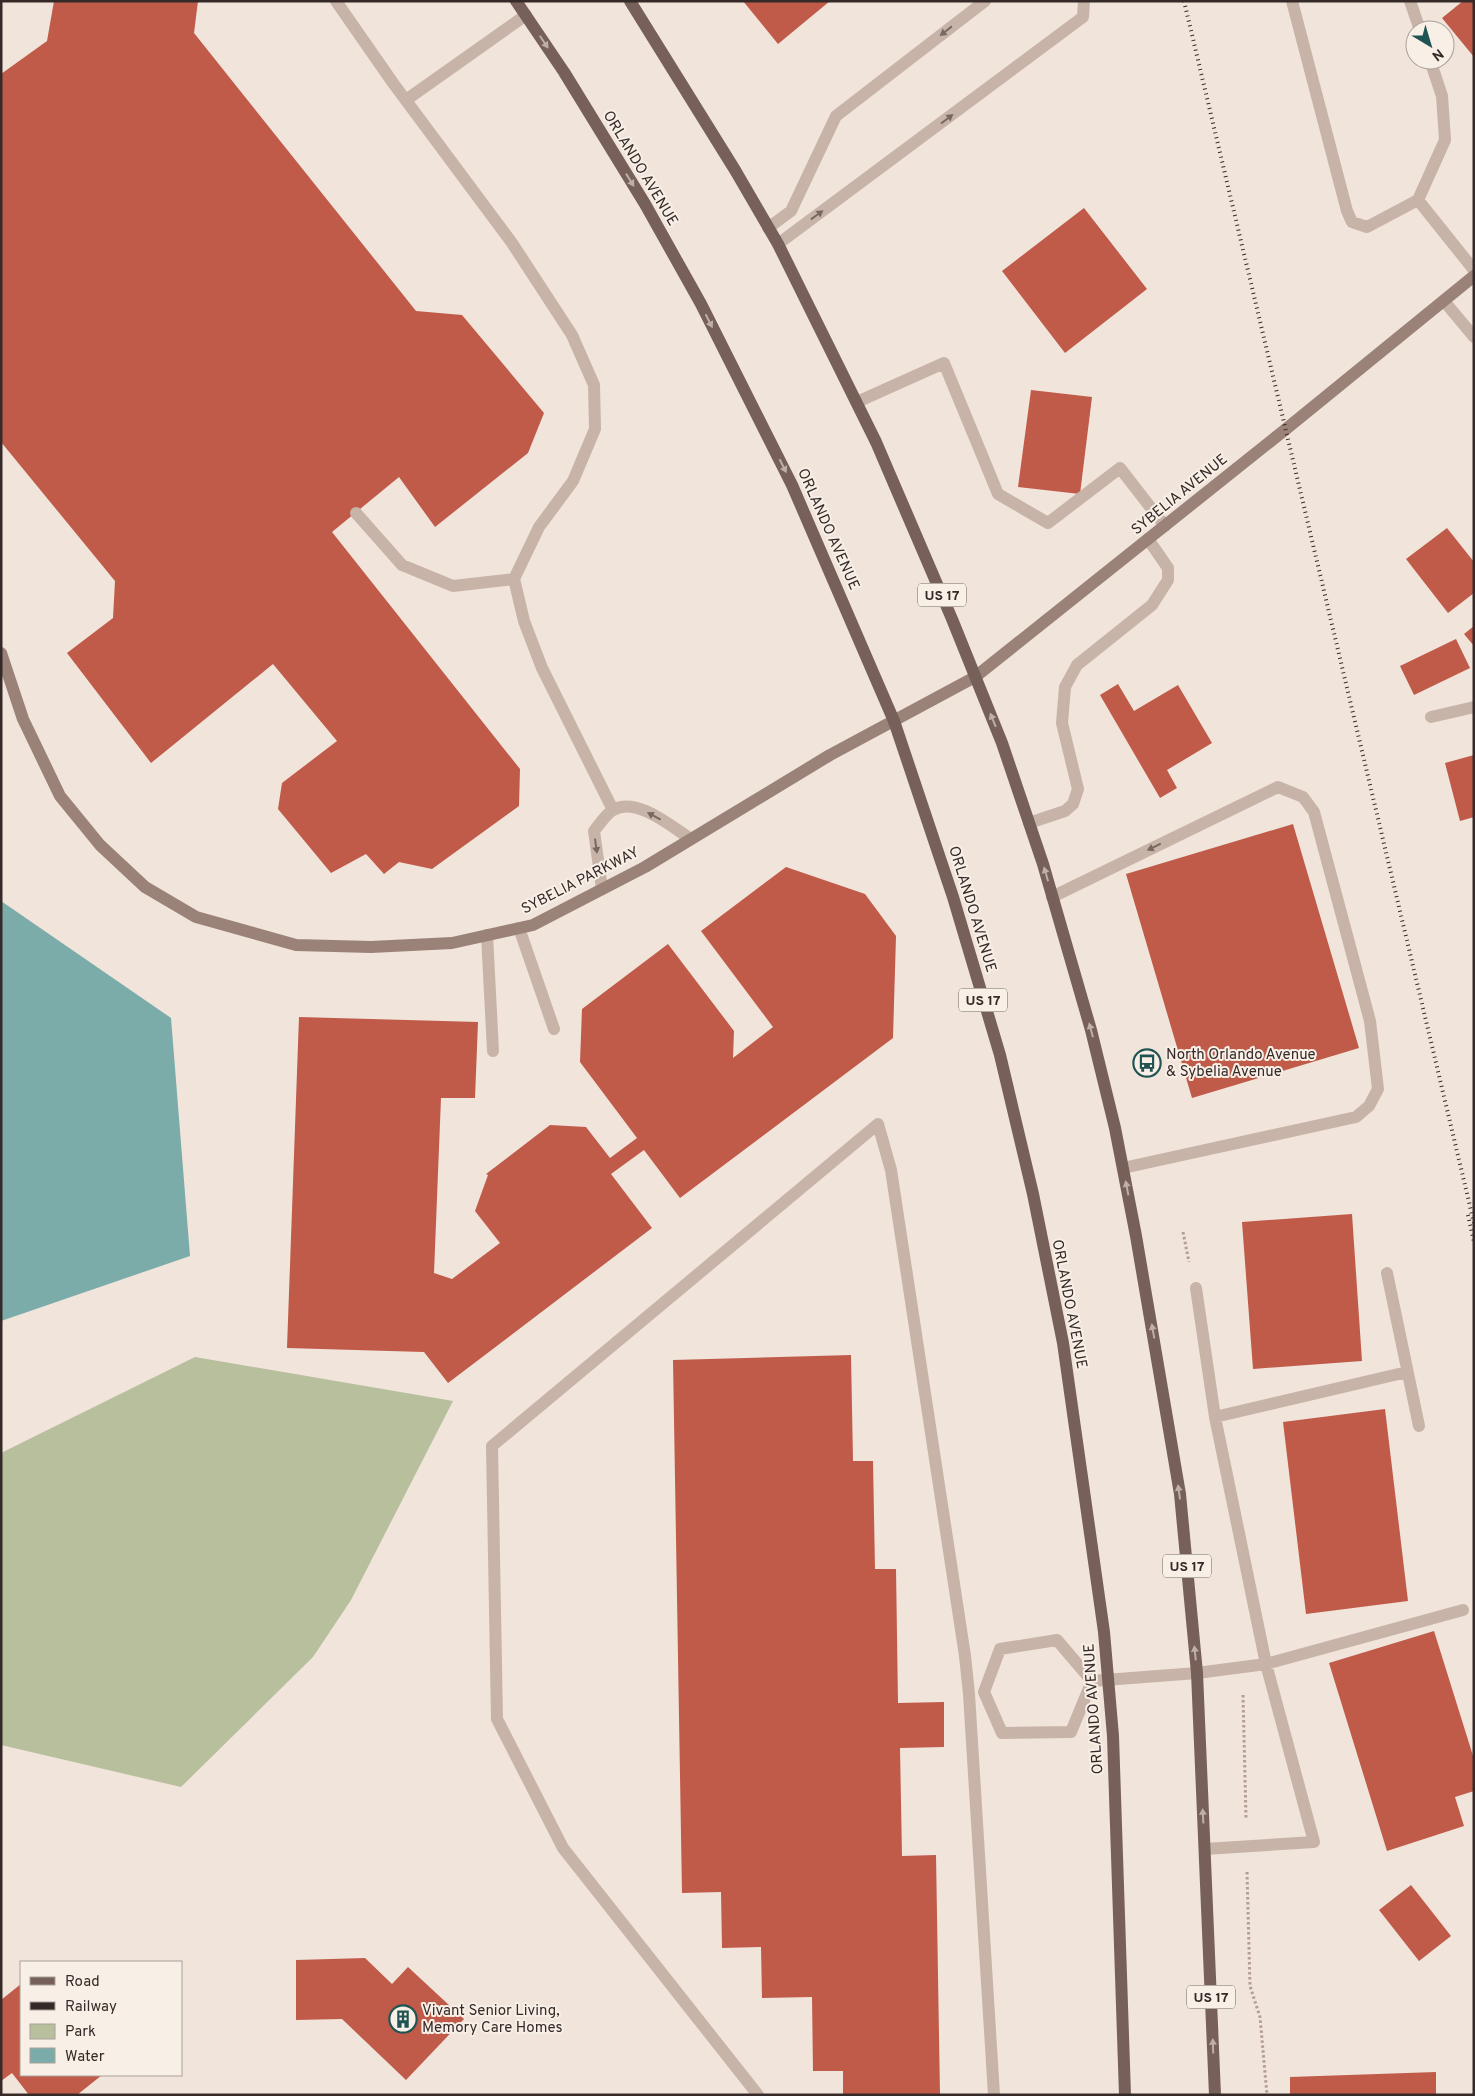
<svg xmlns="http://www.w3.org/2000/svg" width="1475" height="2096" viewBox="0 0 1475 2096" font-family="Overpass,sans-serif">
  <style>
    .green { fill: #b7bf9c }
    .water { fill: #7baca9 }
    .building { fill: #c05a49 }
    .lines { fill: none; stroke-linecap: round; stroke-linejoin: round }
    .path { stroke: #b49d92; stroke-width: 3; stroke-dasharray: 2.5 2.5; stroke-linecap: butt }
    .lane { stroke: #c8b3a8; stroke-width: 12 }
    .street { stroke: #c8b3a8; stroke-width: 12 }
    .secondary { stroke: #9b8279; stroke-width: 12 }
    .primary { stroke: #766059; stroke-width: 12 }
    .rail { stroke: #352a28; stroke-width: 4; stroke-dasharray: 1 4; stroke-linecap: butt }
    .oneway { fill: #776862 }
    .oneway2 { fill: #beafa7 }
    .labels { text-anchor: middle; stroke-width: 4; stroke-linejoin: round; paint-order: stroke }
    .shield { fill: #f8efe7; stroke: #706561; stroke-width: 1 }
    .shield-label { font-size: 14px; font-weight: bold; fill: #352a28 }
    .street-label { font-size: 15px; fill: #352a28; stroke: #f8efe7 }
    .poi-label { font-size: 15px; fill: #352a28; stroke: #f8efe7; text-anchor: start }
  </style>
  <rect width="100%" height="100%" fill="#f0e4db"/>
  <path class="green" d="M195,1357L453,1401L351,1600L313,1657L181,1787L1,1745V1453Z"/>
  <path class="water" d="M1,901L171,1018L190,1256L1,1321Z"/>
  <path class="building" d="M54,1H198L194,33L416,311L462,315L544,413L528,453L435,527L399,477L332,532L520,769L519,806L432,869L399,862L384,874L366,854L331,873L278,809L282,783L337,741L273,664L151,763L67,653L113,618L115,581L1,442V74L47,41Z
    M743,1H830L778,44Z
    M1463,1H1474V57L1442,18Z
    M1084,208L1147,289L1065,353L1002,271Z
    M1031,390L1092,397L1080,494L1018,487Z
    M1447,528L1474,562V593L1448,613L1406,559Z
    M1474,626V646L1464,634Z
    M1456,639L1470,668L1414,695L1400,666Z
    M1118,684L1134,711L1178,685L1212,743L1167,770L1177,788L1160,798L1100,695Z
    M1474,755V817L1460,821L1445,763Z
    M1293,824L1359,1048L1192,1098L1126,874Z
    M786,867L865,894L896,936L893,1038L680,1198L644,1150L611,1174L652,1228L448,1383L424,1352L287,1348L299,1017L478,1022L475,1098H441L434,1273L452,1279L500,1243L475,1211L488,1175L486,1174L550,1125L586,1127L610,1158L637,1138L580,1062L582,1009L668,944L734,1031L733,1058L773,1027L701,931Z
    M1352,1214L1362,1361L1253,1369L1242,1222Z
    M851,1355L853,1461H873L875,1569H896L898,1703L944,1702V1747L900,1748L902,1856L936,1855L940,2095H843V2071H813L812,1997L762,1998L761,1947L722,1948L721,1892L682,1893L673,1360Z
    M1385,1409L1408,1601L1306,1614L1283,1422Z
    M1434,1631L1474,1759V1791L1455,1797L1464,1826L1387,1851L1329,1663Z
    M1411,1885L1451,1936L1419,1961L1379,1910Z
    M365,1958L392,1984L408,1967L464,2019L406,2080L342,2019L296,2020V1960Z
    M21,1984V2075H102L77,2095H29L12,2073L1,2081V2000Z
    M1436,2072V2095H1290V2077Z"/>
  <g class="lines">
    <path class="path" d="M1183,1232L1189,1262
      M1243,1695L1246,1818
      M1247,1872L1250,1986L1260,2017L1267,2095"/>
    <path class="lane" d="M336,1L393,83L512,243L572,335L594,385L595,429L573,481L539,527L514,579L524,621L542,668L613,810
      M1292,1L1347,211L1352,222L1367,227L1418,200L1474,270
      M1410,1L1420,30
      M406,100L526,15
      M1418,200L1445,140L1442,96L1430,60
      M768,228L791,211L836,116L985,1
      M778,244L1083,17L1084,1
      M857,402L944,363L998,494L1048,523L1120,468L1165,526
      M356,513L402,565L453,586L514,579
      M1431,717L1474,707
      M1029,823L1065,811L1073,804L1078,789L1062,723L1065,687L1077,665L1152,605L1168,580V568L1148,539
      M602,889L594,831C599,825 606,814 613,810C636,796 672,827 691,839
      M1052,897L1278,787L1303,797L1314,812L1370,1021L1378,1089L1369,1106L1356,1117L1123,1168
      M519,928L554,1029
      M487,935L493,1051
      M1387,1273L1419,1426
      M1196,1288L1215,1417L1266,1664L1314,1842L1205,1849
      M1215,1417L1407,1372
      M1057,1640L1092,1681L1071,1732L1002,1733L984,1692L1000,1649Z
      M1092,1681L1197,1673L1266,1664L1463,1610
      M758,2095L563,1848L497,1719L492,1446L878,1124L891,1170L965,1656L969,1694L994,2095"/>
    <path class="street" d="M1444,301L1474,337"/>
    <path class="secondary" d="M1,653L23,719L60,796L100,845L145,887L196,917L296,945L371,947L452,943L533,925L645,867L830,755L975,677L1286,429L1474,276"/>
    <path class="primary" d="M516,1L564,72L645,204L701,304L792,485L894,721L953,897L1000,1055L1033,1194L1063,1343L1104,1632L1113,1736L1125,2095
      M630,1L735,170L778,244L876,442L952,619L1002,743L1043,864L1091,1030L1115,1128L1136,1236L1180,1494L1197,1673L1215,2095"/>
    <path class="rail" d="M1184,1L1474,1223
      M1468,1215L1474,1242"/>
  </g>
  <defs><path id="oneway-solid" d="M-6-.8H1V-3.2L6.5 0L1 3.2V.8H-6Z" transform="scale(1.25)"/></defs>
  <g class="oneway">
    <use href="#oneway-solid" transform="translate(946 31) rotate(142)"/>
    <use href="#oneway-solid" transform="translate(947 119) rotate(-37)"/>
    <use href="#oneway-solid" transform="translate(817 215) rotate(-36)"/>
    <use href="#oneway-solid" transform="translate(654 816) rotate(-152)"/>
    <use href="#oneway-solid" transform="translate(596 846) rotate(82)"/>
    <use href="#oneway-solid" transform="translate(1154 847) rotate(154)"/>
  </g>
  <g class="oneway2">
    <use href="#oneway-solid" transform="translate(544 42) rotate(56)"/>
    <use href="#oneway-solid" transform="translate(630 180) rotate(58)"/>
    <use href="#oneway-solid" transform="translate(709 321) rotate(63)"/>
    <use href="#oneway-solid" transform="translate(783 466) rotate(63)"/>
    <use href="#oneway-solid" transform="translate(993 720) rotate(-112)"/>
    <use href="#oneway-solid" transform="translate(1046 874) rotate(-106)"/>
    <use href="#oneway-solid" transform="translate(1091 1030) rotate(-105)"/>
    <use href="#oneway-solid" transform="translate(1127 1188) rotate(-101)"/>
    <use href="#oneway-solid" transform="translate(1153 1331) rotate(-100)"/>
    <use href="#oneway-solid" transform="translate(1179 1492) rotate(-98)"/>
    <use href="#oneway-solid" transform="translate(1195 1653) rotate(-96)"/>
    <use href="#oneway-solid" transform="translate(1203 1816) rotate(-93)"/>
    <use href="#oneway-solid" transform="translate(1213 2046) rotate(-92)"/>
  </g>
  <defs>
    <g id="bus-ring" transform="scale(1.4375)"><circle r="9.5" fill="#f8efe7" stroke="#1f5452" stroke-width="1.5"/><path d="M-5-6H5V4H4V6H2V4H-2V6H-4V4H-5ZM-3.5-4V0h7V-4ZM-3.5 1.2v1.5H-2V1.2ZM2 1.2v1.5H3.5V1.2Z" fill="#1f5452"/></g>
    <g id="building-ring" transform="scale(1.4375)"><circle r="9.5" fill="#f8efe7" stroke="#1f5452" stroke-width="1.5"/><path d="M-4-6H4V6H1V3H-1V6H-4ZM-2.5-4.3h1.7v1.8h-1.7ZM.8-4.3h1.7v1.8H.8ZM-2.5-1h1.7V.8h-1.7ZM.8-1h1.7V.8H.8Z" fill="#1f5452"/></g>
  </defs>
  <g fill-rule="evenodd">
    <use href="#bus-ring" x="1147" y="1063"/>
    <use href="#building-ring" x="403" y="2019"/>
  </g>
  <g class="labels">
    <g class="shield">
      <rect x="918" y="583.5" width="48" height="23" rx="4"/>
      <rect x="959" y="988.5" width="48" height="23" rx="4"/>
      <rect x="1163" y="1554.5" width="48" height="23" rx="4"/>
      <rect x="1187" y="1985.5" width="48" height="23" rx="4"/>
    </g>
    <g class="shield-label">
      <text x="942" y="600">US 17</text>
      <text x="983" y="1005">US 17</text>
      <text x="1187" y="1571">US 17</text>
      <text x="1211" y="2002">US 17</text>
    </g>
    <g class="street-label">
      <text transform="translate(641 168) rotate(59)" y="5">ORLANDO AVENUE</text>
      <text transform="translate(1179 494) rotate(-39)" y="5">SYBELIA AVENUE</text>
      <text transform="translate(829 529) rotate(66)" y="5">ORLANDO AVENUE</text>
      <text transform="translate(580 880) rotate(-27)" y="5">SYBELIA PARKWAY</text>
      <text transform="translate(973 909) rotate(73)" y="5">ORLANDO AVENUE</text>
      <text transform="translate(1070 1304) rotate(79)" y="5">ORLANDO AVENUE</text>
      <text transform="translate(1093 1709) rotate(-94)" y="5">ORLANDO AVENUE</text>
    </g>
    <g class="poi-label">
      <text x="1166" y="1059">North Orlando Avenue<tspan x="1166" dy="17">&amp; Sybelia Avenue</tspan></text>
      <text x="422" y="2015">Vivant Senior Living,<tspan x="422" dy="17">Memory Care Homes</tspan></text>
    </g>
  </g>
  <rect width="1475" height="2096" fill="none" stroke="#352a28" stroke-width="5"/>
  <rect x="20" y="1961" width="162" height="115" fill="#f8efe7" stroke="#aaa09b"/>
  <rect x="30" y="1977" width="25" height="8" fill="#766059" stroke="#aaa09b"/>
  <text x="65" y="1986" font-size="15" fill="#352a28">Road</text>
  <rect x="30" y="2002" width="25" height="8" fill="#352a28" stroke="#aaa09b"/>
  <text x="65" y="2011" font-size="15" fill="#352a28">Railway</text>
  <rect x="30" y="2024" width="25" height="15" fill="#b7bf9c" stroke="#aaa09b"/>
  <text x="65" y="2036" font-size="15" fill="#352a28">Park</text>
  <rect x="30" y="2048" width="25" height="15" fill="#7baca9" stroke="#aaa09b"/>
  <text x="65" y="2061" font-size="15" fill="#352a28">Water</text>
  <g transform="translate(1430 45) rotate(142)"><circle r="24" fill="#f8efe7" stroke="#aaa09b"/>
  <path d="M0-4L9 19L0 12L-9 19Z" fill="#1f5452"/>
  <text y="-8" font-size="14" font-weight="bold" text-anchor="middle" fill="#352a28">N</text>
  </g>
</svg>
